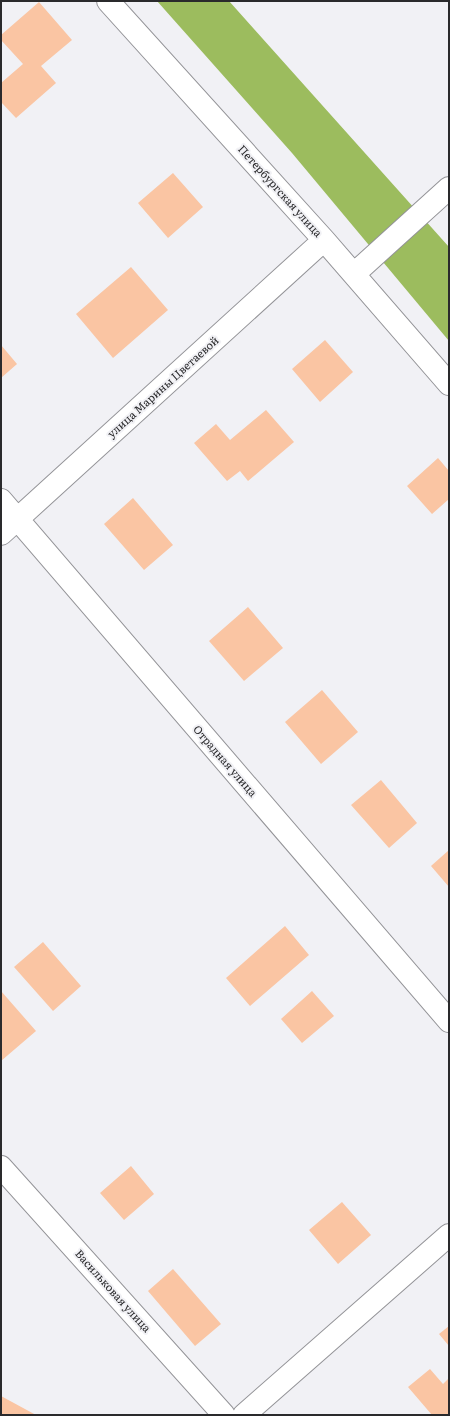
<svg xmlns="http://www.w3.org/2000/svg" width="450" height="1416" viewBox="0 0 450 1416" font-family="Literata,serif">
  <style>
    .forest { fill: #9cbc5e }
    .building { fill: #fac5a3 }
    .lines { fill: none; stroke-linecap: round; stroke-linejoin: round }
    .minor-casing { stroke: #939397; stroke-width: 24 }
    .minor { stroke: #fff; stroke-width: 22 }
    .labels { text-anchor: middle; stroke-width: 4; stroke-linejoin: round; paint-order: stroke }
    .street-label { font-size: 11px; fill: #2a2a2c; stroke: #f1f1f5 }
  </style>
  <rect width="100%" height="100%" fill="#f1f1f5"/>
  <path class="forest" d="M157,1H229L449,247V341L292,153Z"/>
  <path class="building" d="M39,2L72,40L41,66L56,83L16,118L1,102V83L23,64L1,40V35Z
    M173,173L203,207L168,238L138,203Z
    M131,267L168,310L113,358L76,314Z
    M325,340L353,372L320,402L292,369Z
    M1,345L17,364L1,378Z
    M266,410L294,442L248,481L240,471L227,481L194,443L216,424L230,440Z
    M438,458L449,471V499L432,514L407,486Z
    M133,498L173,545L144,570L104,524Z
    M248,607L283,648L244,681L209,641Z
    M322,690L358,732L321,764L285,722Z
    M381,780L417,823L389,848L351,805Z
    M449,850V887L431,866Z
    M285,926L309,955L250,1006L226,978Z
    M43,942L81,986L53,1011L14,967Z
    M1,991L36,1031L1,1061Z
    M312,991L334,1016L302,1043L281,1019Z
    M131,1166L154,1194L124,1220L100,1193Z
    M342,1202L371,1235L338,1264L309,1230Z
    M173,1269L221,1324L195,1346L148,1291Z
    M449,1326V1346L439,1334Z
    M430,1369L443,1384L449,1378V1415H432L408,1387Z
    M1,1396L36,1415H1Z"/>
  <g class="lines">
    <g class="minor-casing">
      <path id="minor" d="M108,1L324,240L449,384
        M354,274L449,188
        M1,500L449,1021
        M1,534L324,240
        M1,1167L224,1415
        M244,1415L449,1235"/>
    </g>
    <use href="#minor" class="minor"/>
  </g>
  <g class="labels">
    <g class="street-label">
      <text transform="translate(280 191) rotate(48)" y="4">Петербургская улица</text>
      <text transform="translate(163 387) rotate(-42)" y="4">улица Марины Цветаевой</text>
      <text transform="translate(225 761) rotate(49)" y="4">Отрадная улица</text>
      <text transform="translate(113 1291) rotate(48)" y="4">Васильковая улица</text>
    </g>
  </g>
  <rect width="450" height="1416" fill="none" stroke="#2a2a2c" stroke-width="4"/>
</svg>
